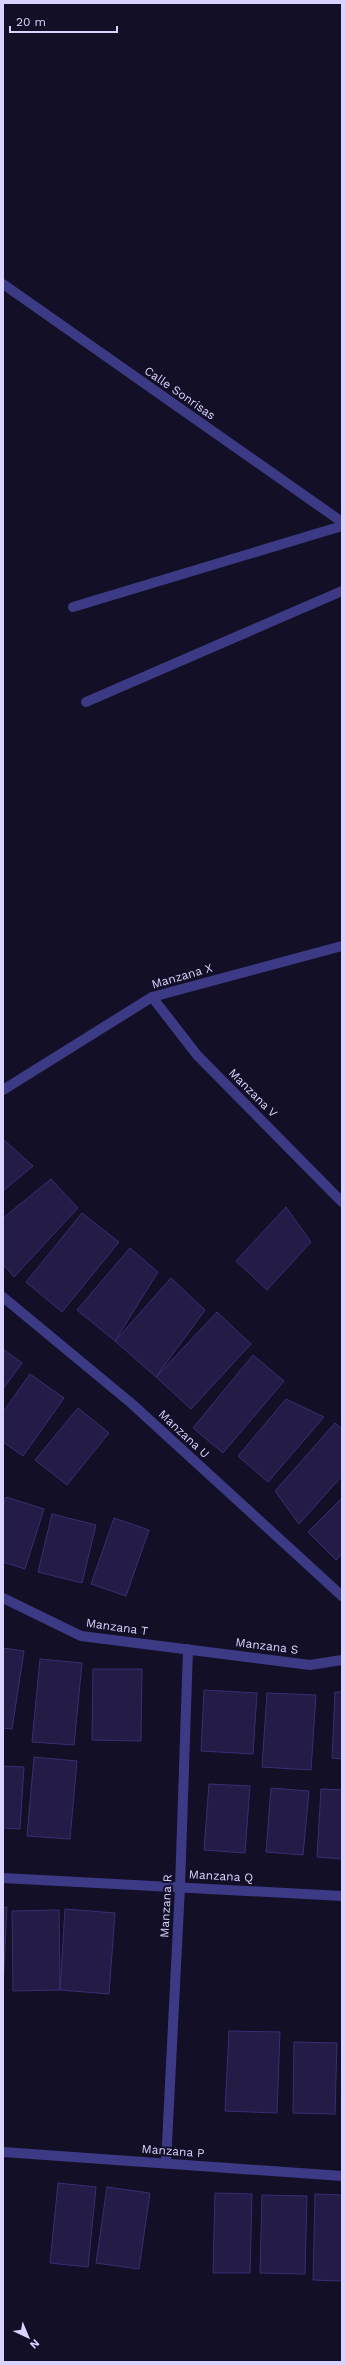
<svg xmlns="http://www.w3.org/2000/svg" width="345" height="2365" viewBox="0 0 345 2365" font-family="'Work Sans',sans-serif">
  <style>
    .building { fill: #241b47; stroke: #3b2d73 }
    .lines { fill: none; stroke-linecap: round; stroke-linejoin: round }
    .lane { stroke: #3d3a85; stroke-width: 10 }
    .street { stroke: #3d3a85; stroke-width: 10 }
    .labels { text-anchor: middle; stroke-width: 4; stroke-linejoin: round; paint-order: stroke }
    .street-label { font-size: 12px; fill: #d9d4ff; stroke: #130f26 }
  </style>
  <rect width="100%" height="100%" fill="#130f26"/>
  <path class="building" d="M3,1139L33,1166L3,1191Z
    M51,1179L78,1208L14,1277L3,1264V1218Z
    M286,1207L311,1242L267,1290L236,1261Z
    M82,1213L119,1242L62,1312L26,1282Z
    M130,1248L158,1272L115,1341L77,1310Z
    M171,1278L205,1310L156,1377L115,1341Z
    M217,1312L251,1344L191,1409L156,1377Z
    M3,1349L22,1363L3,1389Z
    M253,1355L284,1381L223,1453L193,1428Z
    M30,1374L64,1398L23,1456L3,1442V1412Z
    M286,1399L324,1417L268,1482L238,1456Z
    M78,1408L109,1433L67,1485L35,1460Z
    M335,1423L342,1429V1476L299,1524L275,1491Z
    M6,1497L44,1509L25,1569L3,1562V1507Z
    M342,1498V1554L336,1560L308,1532Z
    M52,1514L96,1525L82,1583L38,1572Z
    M114,1518L149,1530L126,1596L91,1584Z
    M3,1648L24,1651L12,1729L3,1728Z
    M40,1659L82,1663L74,1745L32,1742Z
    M93,1669H142L141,1741L92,1740Z
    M204,1690L257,1693L253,1754L201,1751Z
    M335,1692H342V1759L332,1758Z
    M267,1693L316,1695L311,1770L262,1767Z
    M34,1757L77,1761L70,1839L27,1836Z
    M3,1766L24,1767L20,1829L3,1828Z
    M209,1784L250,1786L245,1853L204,1850Z
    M271,1788L309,1791L303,1855L266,1852Z
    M321,1789L342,1790V1859L317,1857Z
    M3,1907H7L3,1989Z
    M65,1909L115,1913L109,1994L60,1990Z
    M59,1910L60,1990L13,1991L12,1911Z
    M229,2031L280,2032L277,2113L225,2111Z
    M294,2042L337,2043L335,2114L293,2113Z
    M58,2183L96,2187L88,2267L50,2263Z
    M107,2187L150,2193L139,2269L96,2263Z
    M215,2193L252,2194L250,2273H213Z
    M315,2194L342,2195V2281L313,2280Z
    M262,2195L307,2196L305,2274L260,2273Z"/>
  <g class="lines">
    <path class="lane" d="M73,607L342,526
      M86,702L342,591"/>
    <path class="street" d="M3,284L342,522
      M152,997L197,1055L342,1202
      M3,1090L152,997L342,946
      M3,1297L131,1403L342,1596
      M3,1598L81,1636L310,1665L342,1660
      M3,1878L342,1896
      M3,2152L342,2176
      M166,2163L180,1887L188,1649"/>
  </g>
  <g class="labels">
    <g class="street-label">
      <text transform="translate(180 393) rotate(35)" y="4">Calle Sonrisas</text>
      <text transform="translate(182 976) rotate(-16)" y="4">Manzana X</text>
      <text transform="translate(253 1093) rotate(45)" y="4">Manzana V</text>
      <text transform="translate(184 1434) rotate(43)" y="4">Manzana U</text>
      <text transform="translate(117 1627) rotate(8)" y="4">Manzana T</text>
      <text transform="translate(267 1646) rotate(7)" y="4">Manzana S</text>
      <text transform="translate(221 1876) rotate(3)" y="4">Manzana Q</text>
      <text transform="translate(166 1906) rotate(-87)" y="4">Manzana R</text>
      <text transform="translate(173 2151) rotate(4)" y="4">Manzana P</text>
    </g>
  </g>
  <rect width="345" height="2365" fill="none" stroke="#d9d4ff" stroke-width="8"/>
  <g transform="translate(28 2337) rotate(136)" stroke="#130f26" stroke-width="3" paint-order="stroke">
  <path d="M0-3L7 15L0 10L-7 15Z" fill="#d9d4ff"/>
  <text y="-6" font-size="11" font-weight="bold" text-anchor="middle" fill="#d9d4ff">N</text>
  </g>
  <path d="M10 26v6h107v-6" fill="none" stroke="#d9d4ff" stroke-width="2"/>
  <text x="16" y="26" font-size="12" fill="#d9d4ff" stroke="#130f26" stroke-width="3" paint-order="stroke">20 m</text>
</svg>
